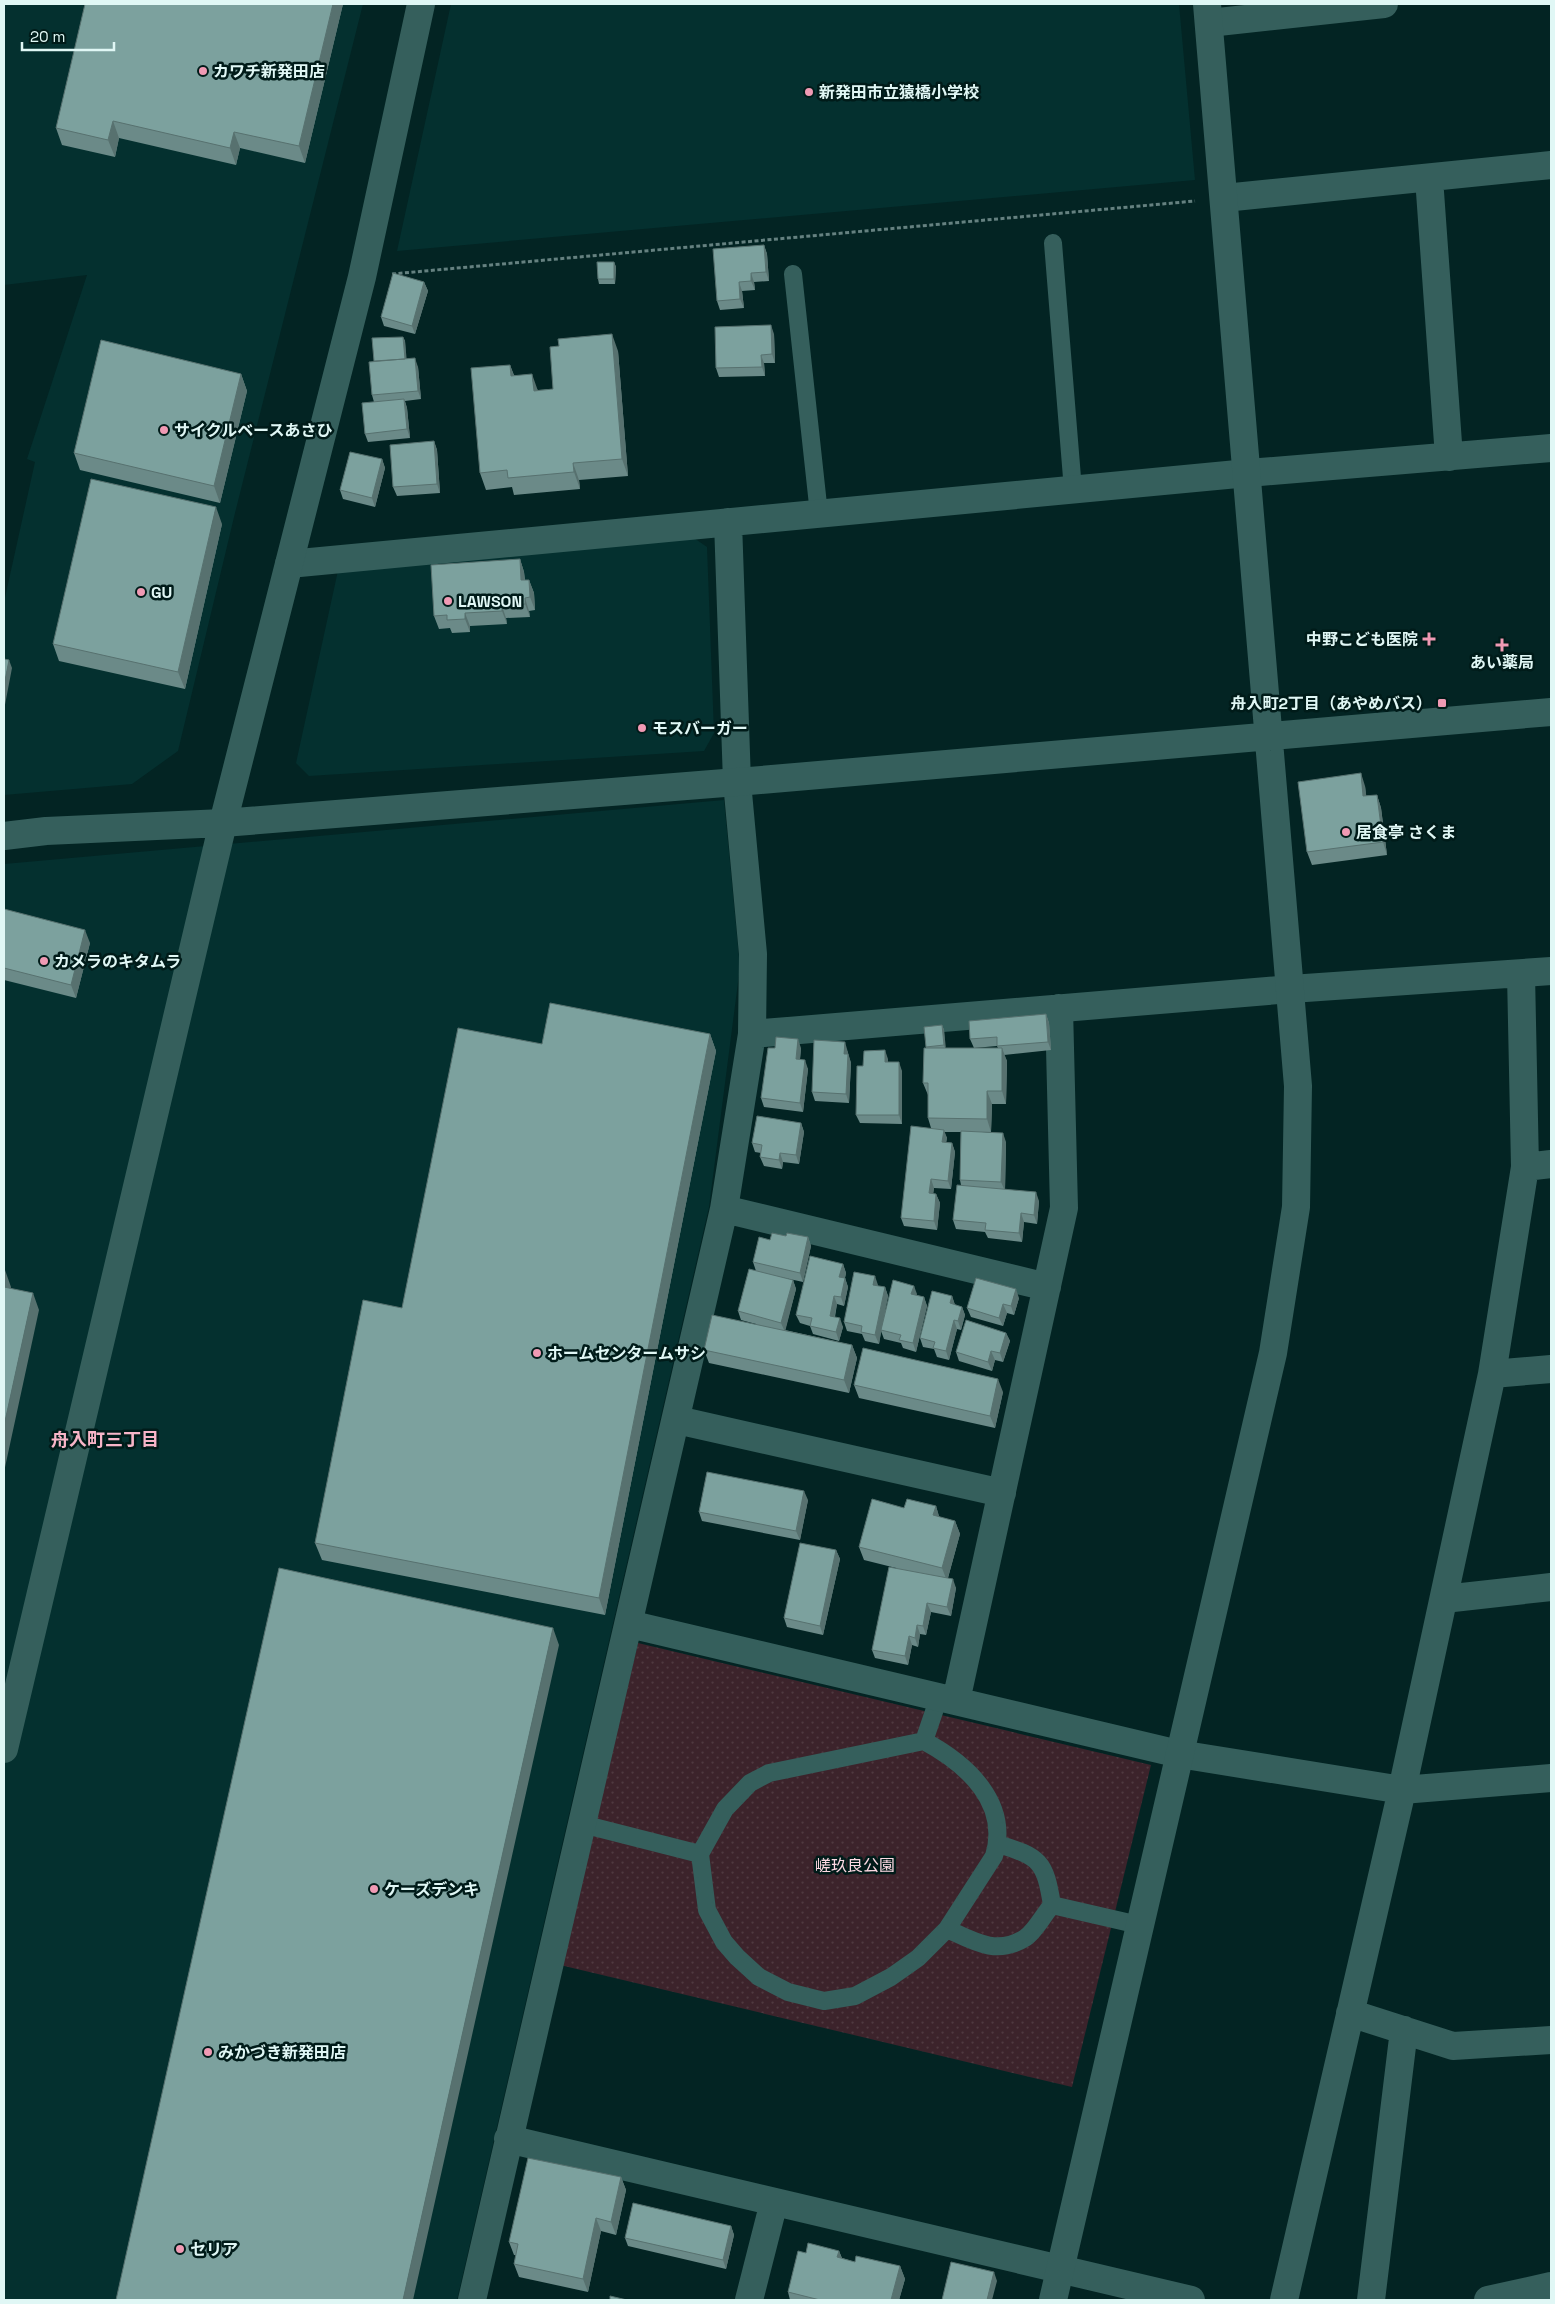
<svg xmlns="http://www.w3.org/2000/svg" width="1555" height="2304" viewBox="0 0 1555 2304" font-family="'Space Grotesk','Noto Sans JP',sans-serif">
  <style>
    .built { fill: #04302f }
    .grass { fill: url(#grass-dots) }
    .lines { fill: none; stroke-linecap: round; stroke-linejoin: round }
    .path { stroke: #658180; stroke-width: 3; stroke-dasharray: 4 2.5; stroke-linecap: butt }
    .service { stroke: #355f5c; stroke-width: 18 }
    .minor { stroke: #355f5c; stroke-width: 28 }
    .tertiary { stroke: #355f5c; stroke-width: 28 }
    .wall { fill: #6b8a88 }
    .shaded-wall { fill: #57716f }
    .building { fill: #7ca19e; stroke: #57716f }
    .poi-dot { fill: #f09ab4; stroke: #001b19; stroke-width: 2 }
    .labels { text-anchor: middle; stroke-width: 5; stroke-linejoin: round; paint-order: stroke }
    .poi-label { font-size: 16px; font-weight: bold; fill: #e0f7f5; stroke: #001b19; text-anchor: start }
    .park-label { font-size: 16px; fill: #fdd9e3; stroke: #001b19 }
    .neighbourhood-label { font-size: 18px; font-weight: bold; fill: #f8b5c8; stroke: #001b19 }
  </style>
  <defs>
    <pattern id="grass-dots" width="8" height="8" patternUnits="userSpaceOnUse" patternTransform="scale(1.25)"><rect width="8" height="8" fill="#3c232b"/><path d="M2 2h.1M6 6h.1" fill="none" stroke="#4f3940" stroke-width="1.8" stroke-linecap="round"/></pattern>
  </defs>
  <rect width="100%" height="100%" fill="#032423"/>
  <path class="built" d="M4,4H363L235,513L178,751L132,784L4,795V602L35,462L27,459L87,275L4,285Z
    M451,4H1179L1195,180L397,251Z
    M691,536L707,547L714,733L704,751L309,776L296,763L339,566Z
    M724,800L740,967L709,1207L457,2300H4V864Z"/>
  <path class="grass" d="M638,1643L1151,1765L1072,2087L560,1965Z"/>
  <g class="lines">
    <path class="path" d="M392,274L1195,201"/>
    <path class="service" d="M1053,243L1073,490
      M793,274L819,514
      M924,1741C967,1764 1010,1803 994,1856L947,1929L918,1958L891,1977L855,1996L824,2001L788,1992L759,1977L737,1957L724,1942L707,1910L700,1854L725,1809L750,1783L769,1773L924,1741L939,1697
      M582,1824L700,1854
      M1052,1905L1139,1925
      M947,1929C973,1941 997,1956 1025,1938C1035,1932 1044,1914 1052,1905C1045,1861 1040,1857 998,1844"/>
    <path class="minor" d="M1209,23L1384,4
      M1429,178L1449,457
      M1224,198L1551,165
      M289,564L1248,473L1551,448
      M752,1034L1291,989L1551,971
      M1525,1167L1551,1164
      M724,1209L1047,1287
      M1492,1374L1551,1369
      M677,1420L1002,1493
      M1444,1599L1551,1587
      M629,1624L1179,1754L1402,1790L1551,1778
      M956,1701L1064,1208L1059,1008
      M1350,2013L1453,2046L1551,2040
      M508,2139L1191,2300
      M472,2300L724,1209L752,1034L753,954L737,782L728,522
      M749,2300L774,2202
      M1284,2300L1402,1790L1492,1374L1525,1167L1521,974
      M1371,2300L1404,2030
      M1488,2300L1551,2286"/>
    <path class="tertiary" d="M4,836L46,831L223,823L737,782L1551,712
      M4,1749L223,823L362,277L421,4
      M1053,2300L1273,1353L1296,1207L1298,1086L1207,4"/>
  </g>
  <path class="wall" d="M343,4L305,163L240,148L236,165L119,138L115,157L62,145L56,128Z
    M764,245L767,254L769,281L754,282L755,290L742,291L744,308L720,310L717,301Z
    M614,262L616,267L615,284H599L598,279Z
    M424,282L428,291L415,334L384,326L381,317Z
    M774,334L775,363H764L765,376L719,377L716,368Z
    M403,337L405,341L406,359L418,367L421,399L405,401L407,408L410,438L368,442L365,434L374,402L372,395L374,361Z
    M618,351L628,476L579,480L580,489L514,495L512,487L486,490L480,473L510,365L514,375L538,390L553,389Z
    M241,374L247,391L220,503L80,470L74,453Z
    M434,441L437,450L440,493L397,496L393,487Z
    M382,459L385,468L375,507L343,499L340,490Z
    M222,524L185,689L59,661L53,644Z
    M520,559L524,572L525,580H529L534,593L535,610L529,611L530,617L506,618L507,624L470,626V632L452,633L450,628L439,629L434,616Z
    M1365,786L1366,796L1377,795L1381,808L1387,855L1312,865L1307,852Z
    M4,909L90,943L76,998L4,980Z
    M1046,1014L1049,1023L1051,1050L1004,1055L1007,1061L1006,1104H992L991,1132H966L1006,1142L1005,1189L1039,1201L1037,1224L1024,1222L1022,1242L988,1238L985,1232L956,1229L953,1220L961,1185L960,1180L961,1132H944L947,1138L946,1142L952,1143L955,1152L951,1189L934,1188L933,1194H936L940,1203L937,1230L904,1226L901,1218L931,1128L928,1118V1095L923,1083L926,1047L942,1025L944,1030L945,1048H998L997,1046L974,1048L970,1039Z
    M710,1034L716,1051L605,1615L322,1560L315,1543L402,1308L542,1044Z
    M775,1048H801L800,1060L808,1069L803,1112L764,1107L761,1098Z
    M848,1051V1054L851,1063L849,1103L815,1101L812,1092Z
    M888,1059V1062L902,1071V1124L860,1123L856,1115L863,1066Z
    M801,1123L804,1132L799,1164L783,1162L782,1169L764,1166L760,1157L761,1153L755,1152L752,1143Z
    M786,1236L808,1237L811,1246L803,1282L767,1274L793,1280L796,1289L785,1330L852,1345L857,1358L849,1393L709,1363L704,1350L756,1324L741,1320L738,1311L756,1271L753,1262Z
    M843,1264L846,1273L845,1278L848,1287L844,1306L837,1304L835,1317L843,1327L839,1341L813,1334L810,1326L800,1323L796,1315Z
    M878,1286L885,1287L888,1296L885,1310L914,1286L916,1295L924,1297L927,1306L916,1352L903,1348L901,1343L884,1339L881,1331L879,1344L865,1341L862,1334L847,1331L844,1322Z
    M952,1296L955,1305L962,1307L965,1315L961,1330L957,1329L949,1360L937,1357L934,1349L923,1347L920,1338Z
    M1019,1298L1014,1315L1007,1313L1003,1326L971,1317L967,1308Z
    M1006,1333L1010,1341L1003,1362L995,1360L992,1371L959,1361L956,1352Z
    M854,1385L1003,1392L995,1428L859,1398Z
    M808,1500L800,1540L702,1521L699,1512Z
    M936,1506L939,1517L955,1521L960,1534L948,1578L956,1588L951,1616L931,1612L926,1635L920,1634L918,1647L912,1645L908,1665L875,1658L872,1650L896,1568L864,1560L859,1547L904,1508Z
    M836,1550L840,1559L823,1635L787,1627L784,1618Z
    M621,2177L626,2190L616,2235L601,2231L588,2292L519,2277L514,2264L516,2255H514L509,2242Z
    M731,2226L734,2235L726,2269L628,2246L625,2238Z
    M839,2251L842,2258L855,2262L900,2266L905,2279L899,2300H790L788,2292L806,2253Z"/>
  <path class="shaded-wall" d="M333,4H343L305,163L299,146Z
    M113,121L119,138L115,157L108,140Z
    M234,132L240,148L236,165L230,148Z
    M764,245L767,254L769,281L766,272Z
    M614,262L616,267L615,284L614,279Z
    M751,273L754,282L755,290L751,281Z
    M424,282L428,291L415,334L412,326Z
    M739,282L742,291L744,308L740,299Z
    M771,325L774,334L775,363L772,354Z
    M612,334L618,351L628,476L622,459Z
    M403,337L405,341L407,363L405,359Z
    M761,355L764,363L765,376L762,367Z
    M415,358L418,367L421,399L418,391Z
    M510,365L516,382L511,376Z
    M241,374L247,391L220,503L214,486Z
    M532,374L538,391H534Z
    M404,399L407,408L410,438L407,429Z
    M434,441L437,450L440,493L437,484Z
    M382,459L385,468L375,507L372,498Z
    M573,463L579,480L580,489L574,472Z
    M216,507L222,524L185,689L178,672Z
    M520,559L524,572L526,593L521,580Z
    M529,580L534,593L535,610L530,597Z
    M525,598L529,611L530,617L525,604Z
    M502,606L506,618L507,624L502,611Z
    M465,613L470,626V632L465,619Z
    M9,660L12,668L4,710V686Z
    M1361,773L1365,786L1368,809L1363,796Z
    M1377,795L1381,808L1387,855L1383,842Z
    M85,930L90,943L76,998L71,985Z
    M1046,1014L1049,1023L1051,1050L1048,1042Z
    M942,1025L944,1030L946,1049L944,1045Z
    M710,1034L716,1051L605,1615L599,1598Z
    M798,1039L801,1048L799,1068L796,1059Z
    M845,1042L851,1063L849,1103L846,1094L844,1054Z
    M1002,1048L1007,1061L1006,1104L1002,1091Z
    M885,1050L888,1059V1071L885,1062Z
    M805,1060L808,1069L803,1112L800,1103Z
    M899,1062L902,1071V1124L899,1115Z
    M987,1091L992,1104L991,1132L987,1119Z
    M801,1123L804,1132L799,1164L796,1155Z
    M944,1130L947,1138L945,1151L942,1142Z
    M1003,1133L1006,1142L1005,1191L1001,1182Z
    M952,1143L955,1152L951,1189L948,1181Z
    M780,1153L783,1162L782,1169L779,1160Z
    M931,1179L934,1188L932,1202L929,1193Z
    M1036,1192L1039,1201L1037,1224L1034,1215Z
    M936,1194L940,1203L937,1230L934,1221Z
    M1021,1213L1024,1222L1022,1242L1019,1233Z
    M808,1237L811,1246L803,1282L800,1273Z
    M843,1264L846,1273L843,1286L839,1277Z
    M5,1270L11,1287L8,1303L4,1293V1276Z
    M875,1276L878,1285L876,1293L873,1285Z
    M845,1278L848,1287L844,1306L841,1297Z
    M793,1280L796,1289L785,1332L781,1323Z
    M914,1286L917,1294L915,1303L911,1294Z
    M885,1287L888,1296L879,1344L875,1335Z
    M1016,1289L1019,1298L1014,1315L1011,1306Z
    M33,1293L39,1310L4,1472V1426Z
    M834,1296L837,1304L833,1324L830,1316Z
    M952,1296L955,1305L950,1303Z
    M924,1297L927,1306L916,1352L913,1343Z
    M1003,1304L1007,1313L1003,1326L999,1318Z
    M962,1307L965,1315L961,1330L958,1321Z
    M840,1318L843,1327L839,1341L836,1332Z
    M954,1320L957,1329L949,1360L946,1351Z
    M1006,1333L1010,1341L1003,1362L1000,1353Z
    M852,1345L857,1358L849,1393L844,1380Z
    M991,1351L995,1360L992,1371L988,1362Z
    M998,1379L1003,1392L995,1428L990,1416Z
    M804,1491L808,1500L800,1540L796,1531Z
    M936,1506L940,1519L933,1515Z
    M955,1521L960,1534L947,1581L942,1568Z
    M836,1550L840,1559L823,1635L820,1626Z
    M953,1579L956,1588L951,1616L947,1607Z
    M927,1603L931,1612L926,1635L923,1626Z
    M917,1625L920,1634L918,1647L915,1638Z
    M553,1628L559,1645L413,2300H403Z
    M909,1636L912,1645L908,1665L905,1656Z
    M621,2177L626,2190L616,2235L611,2222Z
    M596,2218L601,2231L588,2292L583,2279Z
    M731,2226L734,2235L726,2269L723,2260Z
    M839,2251L844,2264L837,2257Z
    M900,2266L905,2279L899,2300H891Z
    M994,2272L997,2281L992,2300H987Z"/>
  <path class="building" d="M85,4H333L299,146L234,132L230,148L113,121L108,140L56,128Z
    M764,245L766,272L751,273V281L739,282L740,299L717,301L713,249Z
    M597,262H614V279H598Z
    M393,273L424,282L412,326L381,317Z
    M771,325L772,354L761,355L762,367L716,368L715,327Z
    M612,334L622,459L573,463L574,472L508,478L507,470L480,473L471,368L510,365L511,376L532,374L534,391L553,389L550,347L559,346L558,339Z
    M403,337L405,359L374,361L372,338Z
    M101,340L241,374L214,486L74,453Z
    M415,358L418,391L372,395L369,362Z
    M404,399L407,429L365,434L362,403Z
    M434,441L437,484L393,487L390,445Z
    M350,452L382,459L372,498L340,490Z
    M91,479L216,507L178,672L53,644Z
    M520,559L521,580H529L530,597L525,598V604L502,606V611L465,613V619L447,620V615L434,616L431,565Z
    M4,659L9,660L4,686Z
    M1361,773L1363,796L1377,795L1383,842L1307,852L1298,782Z
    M4,909L85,930L71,985L4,968Z
    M550,1003L710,1034L599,1598L315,1543L363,1300L402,1308L458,1028L542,1044Z
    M1046,1014L1048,1042L997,1046V1037L970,1039L969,1021Z
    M942,1025L944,1045L926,1047L924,1027Z
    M776,1037L798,1039L796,1059L805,1060L800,1103L761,1098L768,1048H775Z
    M814,1040L845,1042L844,1054H848L846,1094L812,1092Z
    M924,1048H1002V1091H987V1119L928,1118V1083H923Z
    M885,1050V1062H899V1115H856L857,1066H863L864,1051Z
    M757,1116L801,1123L796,1155L780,1153L779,1160L760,1157L762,1145L752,1143Z
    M911,1126L944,1130L942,1142L952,1143L948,1181L931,1179L929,1193L936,1194L934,1221L901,1218Z
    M961,1131L1003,1133L1001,1182L960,1180Z
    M957,1185L1036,1192L1034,1215L1021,1213L1019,1233L985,1230L986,1223L953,1220Z
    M772,1233L786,1236L787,1233L808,1237L800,1273L753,1262L759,1237L770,1240Z
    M810,1256L843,1264L839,1277L845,1278L841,1297L834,1296L830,1316L840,1318L836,1332L810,1326L812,1318L796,1315Z
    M749,1269L793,1280L781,1323L738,1311Z
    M854,1272L875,1276L873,1285L885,1287L875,1335L861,1332L862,1326L844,1322Z
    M976,1278L1016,1289L1011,1306L1003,1304L999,1318L967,1308Z
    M893,1280L914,1286L911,1294L924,1297L913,1343L899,1340L901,1335L881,1330Z
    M4,1287L33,1293L4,1426Z
    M932,1291L952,1296L950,1303L962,1307L958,1321L954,1320L946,1351L933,1348L935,1342L920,1338Z
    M712,1315L852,1345L844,1380L704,1350Z
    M966,1320L1006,1333L1000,1353L991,1351L988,1362L956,1352Z
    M863,1348L998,1379L990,1416L854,1385Z
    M707,1472L804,1491L796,1531L699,1512Z
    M872,1499L904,1508L907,1499L936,1506L933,1515L955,1521L942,1568L859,1547Z
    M800,1543L836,1550L820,1626L784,1618Z
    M889,1567L953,1579L947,1607L927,1603L923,1626L917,1625L915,1638L909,1636L905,1656L872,1650Z
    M279,1568L553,1628L403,2300H116Z
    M528,2158L621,2177L611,2222L596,2218L583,2279L514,2264L518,2244L509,2242Z
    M633,2203L731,2226L723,2260L625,2238Z
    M808,2243L839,2251L837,2257L855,2262L856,2256L900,2266L891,2300H820L788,2292L798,2251L806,2253Z
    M951,2262L994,2272L987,2300H942Z
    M610,2296L627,2300H610Z"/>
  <g class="poi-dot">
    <circle cx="203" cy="71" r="5"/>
    <circle cx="809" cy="92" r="5"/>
    <circle cx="164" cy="430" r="5"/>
    <circle cx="141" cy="592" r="5"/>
    <circle cx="448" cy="601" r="5"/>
    <path d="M1426.5 631.5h5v5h5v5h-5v5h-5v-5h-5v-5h5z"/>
    <path d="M1499.5 637.5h5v5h5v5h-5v5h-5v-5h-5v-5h5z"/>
    <rect x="1437" y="698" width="10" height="10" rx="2.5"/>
    <circle cx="642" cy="728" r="5"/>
    <circle cx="1346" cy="832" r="5"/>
    <circle cx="44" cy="961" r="5"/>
    <circle cx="537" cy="1353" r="5"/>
    <circle cx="374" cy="1889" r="5"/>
    <circle cx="208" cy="2052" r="5"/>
    <circle cx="180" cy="2249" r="5"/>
  </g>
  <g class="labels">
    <g class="poi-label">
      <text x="213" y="77">カワチ新発田店</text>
      <text x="819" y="98">新発田市立猿橋小学校</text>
      <text x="174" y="436">サイクルベースあさひ</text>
      <text x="151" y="598">GU</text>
      <text x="458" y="607">LAWSON</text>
      <text x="1418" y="645" text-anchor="end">中野こども医院</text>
      <text x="1502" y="668" text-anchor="middle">あい薬局</text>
      <text x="1432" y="709" text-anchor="end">舟入町2丁目（あやめバス）</text>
      <text x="652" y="734">モスバーガー</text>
      <text x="1356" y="838">居食亭 さくま</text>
      <text x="54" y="967">カメラのキタムラ</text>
      <text x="547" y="1359">ホームセンタームサシ</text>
      <text x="384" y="1895">ケーズデンキ</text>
      <text x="218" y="2058">みかづき新発田店</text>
      <text x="190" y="2255">セリア</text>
    </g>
    <g class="park-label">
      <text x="855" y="1871">嵯玖良公園</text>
    </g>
    <g class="neighbourhood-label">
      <text x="105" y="1446">舟入町三丁目</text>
    </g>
  </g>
  <rect width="1555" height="2304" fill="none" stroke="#e0f7f5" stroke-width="10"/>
  <path d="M22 42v8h92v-8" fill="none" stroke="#e0f7f5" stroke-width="2.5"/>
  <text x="30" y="42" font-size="15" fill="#e0f7f5" stroke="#001b19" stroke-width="4" paint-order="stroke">20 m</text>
</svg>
